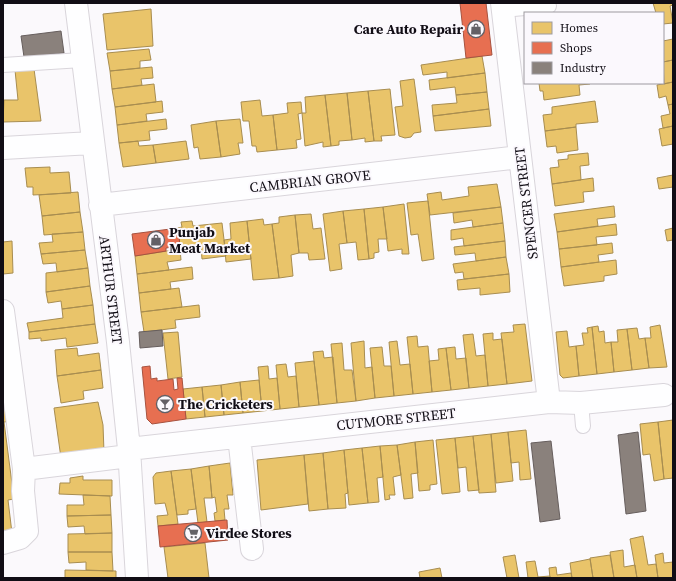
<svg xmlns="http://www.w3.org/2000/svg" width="676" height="581" viewBox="0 0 676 581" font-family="'Source Serif 4',serif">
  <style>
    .homes { fill: #e9c46a; stroke: #a88d50 }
    .shops { fill: #e76f51; stroke: #a7523f }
    .industry { fill: #8a817c; stroke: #665e5d }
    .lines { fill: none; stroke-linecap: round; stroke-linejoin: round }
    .service-casing { stroke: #d9d5db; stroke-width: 16 }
    .minor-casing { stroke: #d9d5db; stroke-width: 24 }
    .service { stroke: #fefeff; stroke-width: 14 }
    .minor { stroke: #fefeff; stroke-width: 22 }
    .labels { text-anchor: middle; stroke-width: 4; stroke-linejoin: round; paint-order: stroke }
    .poi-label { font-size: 14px; font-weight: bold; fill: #110d15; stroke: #fbf8fd; text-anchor: start }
    .street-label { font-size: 14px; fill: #110d15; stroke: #fbf8fd }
  </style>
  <rect width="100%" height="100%" fill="#fbf9fc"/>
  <path class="homes" d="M653,3H673V5L670,6L673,23L663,24V13H656Z
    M151,9L153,46L107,50L103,14Z
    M673,39V60L663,62V41Z
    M149,49L151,60L140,61V68L110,71L107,53Z
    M482,56L485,73L447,78V72L423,75L421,65Z
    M673,60V82L664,84L663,62Z
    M152,67L153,78L141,79L142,85L112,89L110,71Z
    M34,69L41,121L3,122L4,100H18L15,70Z
    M485,73L487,92L456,95L455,87L430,90L429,80Z
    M414,79L421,132L414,133L411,137L405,138L399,136L395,107L403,106L400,81Z
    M673,82V104L668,105L666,96L659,98L657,85Z
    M539,83H590V84L579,85L580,95L544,100L543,91H540Z
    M154,84L156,102L115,107L112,89Z
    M390,89L395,135L381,136L382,141H374L368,91Z
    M368,91L374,141L365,142V138L352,140L347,93Z
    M487,92L489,109L433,116L432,105L457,103L456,95Z
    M347,93L352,140L339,141V145L331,146L325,95Z
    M325,95L331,146L323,147V142L305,146L302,113H306L305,97Z
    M260,100L262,116L273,115L277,150L257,152L256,146H252L249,121H243L241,102Z
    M162,101L163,112L146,114L147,121L117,125L115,107Z
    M595,101L598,122L576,124V127L545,131L543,115L552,114V107Z
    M301,102L302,113L298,114L301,139L296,140L297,148L277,150L273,115L288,113L287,103Z
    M673,104V126L663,128L661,116L670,114L668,105Z
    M489,109L491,126L435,131L433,116Z
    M166,119L167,129L149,131L150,140L119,143L117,125Z
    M240,119L243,143H238L240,154L221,157L216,121Z
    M216,121L221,157L200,159L198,147L194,148L191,125Z
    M673,126V144L662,146L659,129Z
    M576,127L578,150L557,153L556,146L547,147L545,131Z
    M138,141L139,146L153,145L156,163L123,167L119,143Z
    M186,141L189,159L156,163L153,145Z
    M588,153L589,165L580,166L581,180L552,184L550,168L559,167L558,160L568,159V155Z
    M50,167V173L69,172L71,193L33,195V187H27L25,168Z
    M673,175V187L659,189L657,178Z
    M593,178L594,191L583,192L584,202L555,206L552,184Z
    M497,184L501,207L430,215L427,194L441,192L442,200L469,196L468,187Z
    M78,192L80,212L42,216L39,195Z
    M428,201L434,259L422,261L418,234L411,235L407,203Z
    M404,204L409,254H402V249L388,251L383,207Z
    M614,206L615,217L597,219L598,226L557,232L554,214Z
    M383,207L387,239H378L379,252L374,253V258L369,259L364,209Z
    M501,207L503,223L473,227L472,220L454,223L453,213Z
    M364,209L369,259L358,260L356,242L347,243L343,211Z
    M343,211L347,243L339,244L342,269L330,271L323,214Z
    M80,212L83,232L44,235L42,216Z
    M311,214L313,229L321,228L325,259L309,260L308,253H299L295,215Z
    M295,215L299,253L291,255L293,276L279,278L272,224L279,223V217Z
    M263,219L264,225L272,224L279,278L253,280L247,221Z
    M192,221L193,226L222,223L226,256L202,259L201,248L184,250L183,245L180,246L178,228L182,227L181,222Z
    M247,221L251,259L226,262L224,240L231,239L230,223Z
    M503,223L505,241L464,246L463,238L451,240V230Z
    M616,224L617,235L596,237L597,245L559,249L557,232Z
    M673,228V240L667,241L665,230Z
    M83,232L85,250L41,254L39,243L53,242L52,234Z
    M12,241L13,273L3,274V242Z
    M505,241L506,257L476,261L475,253L455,255L454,247Z
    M612,243L613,253L598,255L599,262L561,267L559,249Z
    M180,249L181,260L167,262L169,270L137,274L135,256Z
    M85,250L88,268L57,272L56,263L43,264L41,254Z
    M506,257L509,274L464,279L463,272L455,273L453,264Z
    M616,260L617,274L604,276V281L564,286L561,267Z
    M192,267L193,279L170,282L171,289L139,293L137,274Z
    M88,268L90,286L46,292V273Z
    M509,274L510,292L480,295V288L458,290L457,280Z
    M90,286L93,305L62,309L61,301L48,303L46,292Z
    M179,288L182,307L141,312L139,293Z
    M93,305L95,324L29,332L27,323L63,318L62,309Z
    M199,305L200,317L175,320L176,328L144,332L141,312Z
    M95,324L98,343L67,347L66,338L41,341V338L29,339V332Z
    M525,324L532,381L507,384L501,333L514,332L513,325Z
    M660,325L667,367L649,368L645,338H651L650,327Z
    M598,326L599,332L604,331L605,343L611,342L614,372L597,374L592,327Z
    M592,327L597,374L579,376L576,346L584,345L582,333H588L587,328Z
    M637,328L639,339L645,338L649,368L632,370L627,329Z
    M627,329L632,370L614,372L611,342H618L617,330Z
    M567,331L569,347L576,346L579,376L563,378L560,375L556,332Z
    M178,332L182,377L168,379L163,333Z
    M493,333V340L502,339L507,384L488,386L483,334Z
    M473,334L476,356L485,355L488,386L469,388L463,335Z
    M417,336L418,347L428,346L432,392L413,394L407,337Z
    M364,341L365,368L372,367L375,398L356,401L351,343Z
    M397,341L400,365L410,364L413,394L394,396L389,342Z
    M342,343L344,370H352L356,401L337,403L331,344Z
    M382,347L384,366H391L394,396L375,398L370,348Z
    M455,347L456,359L466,358L469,388L451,390L446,348Z
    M77,348L78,356L99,353L101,370L57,376L55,350Z
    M446,348L451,390L432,392L429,361L439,360L438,349Z
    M323,351L324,358L333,357L337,403L319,405L313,352Z
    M314,361L319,405L299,407L295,363Z
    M286,364L288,377L296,376L299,407L280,409L276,365Z
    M268,366L269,379L277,378L280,409L262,411L258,367Z
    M101,370L103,388L83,391L84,399L61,403L57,376Z
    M259,380L262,411L243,413L240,382Z
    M240,382L243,413L224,415L221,385Z
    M221,385L224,415L205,417L202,387Z
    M202,387L205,417L186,419L183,389Z
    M3,394L12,421L4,422L14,499L8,500L12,533L3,534Z
    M98,402L103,425L104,452L61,458L54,408Z
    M673,420V478L664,479L658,422Z
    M658,422L664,479L654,481L650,454L643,455L640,424Z
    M526,430L531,479L520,480L519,462L511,463L508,432Z
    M508,432L513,481L496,483L491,434Z
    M491,434L496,492L479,493L473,436Z
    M473,436L479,490L468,491L466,467L458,468L455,438Z
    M455,438L460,492L442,494L436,440Z
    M433,440L437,484L430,485V490L419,491L415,442Z
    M415,442L418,473L411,474L413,498L404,499L397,445Z
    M397,445L401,475L393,477L395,495H389L390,499L385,500L380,446Z
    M380,446L383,477L377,478L379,502L368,503L362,448Z
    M362,448L368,503L349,505L344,450Z
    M344,450L348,493L345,494L346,508L328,509L323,453Z
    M323,453L328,509L309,511L304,455Z
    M304,455L308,504L261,510L257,460Z
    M230,463L233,495H227L229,509H224L225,520L215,521L214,513L217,512L215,497L212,498L209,466Z
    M209,466L212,498H204L207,522L198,523L191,469Z
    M191,469L196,509L188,510V514L177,515L171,471Z
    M171,471L178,524L158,526L157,516L168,515L165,503L155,504L153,477L156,473Z
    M83,476V480H112V496L59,494L60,483H70V478Z
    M83,495L110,496L111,515L67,516V505H84Z
    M111,515L112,533L85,534L84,526L68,527L67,516Z
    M112,533V552H68V534Z
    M643,536L648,565L656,564L658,578H637L630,539Z
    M205,543L209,578H168L164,547Z
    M623,550L624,567L635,565L637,578H614L610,552Z
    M68,552H112L113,571L86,570V562L69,563Z
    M663,553L664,563L673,562V578H658L655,555Z
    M515,555L519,578H507L503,557Z
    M610,555L614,578H593L590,558Z
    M590,559L593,578H572L570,563Z
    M535,561L538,577L550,576V578H528L526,562Z
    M556,567L557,575L571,573L572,578H550L549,568Z
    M440,568L442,578H420L419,572Z
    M65,570L116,571V578H65Z"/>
  <path class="shops" d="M460,3H486L492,55L466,58Z
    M178,228L180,246L166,248V251L135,256L132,234Z
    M150,366L151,379L157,378V381L173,379L174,390L178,389L177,378H182L186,419L152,424L147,419L142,367Z
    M227,520L228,540L160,547L158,526Z"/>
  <path class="industry" d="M61,31L64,53L24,57L21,36Z
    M162,330L163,346L140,348L139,332Z
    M638,432L646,511L626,514L618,435Z
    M551,441L560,519L540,522L531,443Z"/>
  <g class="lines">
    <g class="service-casing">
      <path id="service" d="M503,10L549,6
        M3,65L82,60
        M581,403L583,426"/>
    </g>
    <g class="minor-casing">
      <path id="minor" d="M76,3L118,342L129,449L137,578
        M502,3L549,402
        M3,148L92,143
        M100,205L520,157
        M3,311L24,469L23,491L27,531L20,538L3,543
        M239,437L252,549
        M129,449L549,402L581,403L664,395
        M24,469L129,456"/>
    </g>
    <use href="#service" class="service"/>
    <use href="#minor" class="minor"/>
  </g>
  <defs>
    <g id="shop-ring" transform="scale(0.9)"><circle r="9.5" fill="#fbf8fd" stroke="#636066" stroke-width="1.5"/><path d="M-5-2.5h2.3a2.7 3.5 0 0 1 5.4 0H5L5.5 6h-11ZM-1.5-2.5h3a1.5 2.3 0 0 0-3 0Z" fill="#636066"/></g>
    <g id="bar-ring" transform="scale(0.9)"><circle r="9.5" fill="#fbf8fd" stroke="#636066" stroke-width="1.5"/><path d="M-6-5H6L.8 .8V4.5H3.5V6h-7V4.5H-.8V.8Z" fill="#636066"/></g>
    <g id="supermarket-ring" transform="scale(0.9)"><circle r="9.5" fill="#fbf8fd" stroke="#636066" stroke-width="1.5"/><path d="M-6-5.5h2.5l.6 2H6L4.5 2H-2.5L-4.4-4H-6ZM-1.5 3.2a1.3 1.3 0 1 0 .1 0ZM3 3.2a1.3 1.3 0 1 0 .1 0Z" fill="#636066"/></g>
  </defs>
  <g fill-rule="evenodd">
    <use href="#shop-ring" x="476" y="29"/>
    <use href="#shop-ring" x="156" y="240"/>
    <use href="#bar-ring" x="165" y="404"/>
    <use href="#supermarket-ring" x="193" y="533"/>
  </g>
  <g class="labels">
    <g class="poi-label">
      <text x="463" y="34" text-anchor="end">Care Auto Repair</text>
      <text x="169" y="237">Punjab<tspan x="169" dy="16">Meat Market</tspan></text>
      <text x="178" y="409">The Cricketers</text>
      <text x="206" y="538">Virdee Stores</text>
    </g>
    <g class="street-label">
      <text transform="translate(310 181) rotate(-6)" y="5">CAMBRIAN GROVE</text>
      <text transform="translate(526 203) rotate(-97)" y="5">SPENCER STREET</text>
      <text transform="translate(111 290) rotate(83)" y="5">ARTHUR STREET</text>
      <text transform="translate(396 419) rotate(-6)" y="5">CUTMORE STREET</text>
    </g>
  </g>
  <rect width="676" height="581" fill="none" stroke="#110d15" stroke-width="8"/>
  <rect x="524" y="12" width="140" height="72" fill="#fbf8fd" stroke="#9d9aa0"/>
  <rect x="532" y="22" width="20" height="12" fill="#e9c46a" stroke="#9d9aa0"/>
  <text x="560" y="32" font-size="12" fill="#110d15">Homes</text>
  <rect x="532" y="42" width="20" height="12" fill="#e76f51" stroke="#9d9aa0"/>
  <text x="560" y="52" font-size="12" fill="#110d15">Shops</text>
  <rect x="532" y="62" width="20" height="12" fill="#8a817c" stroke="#9d9aa0"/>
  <text x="560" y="72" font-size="12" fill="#110d15">Industry</text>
</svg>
